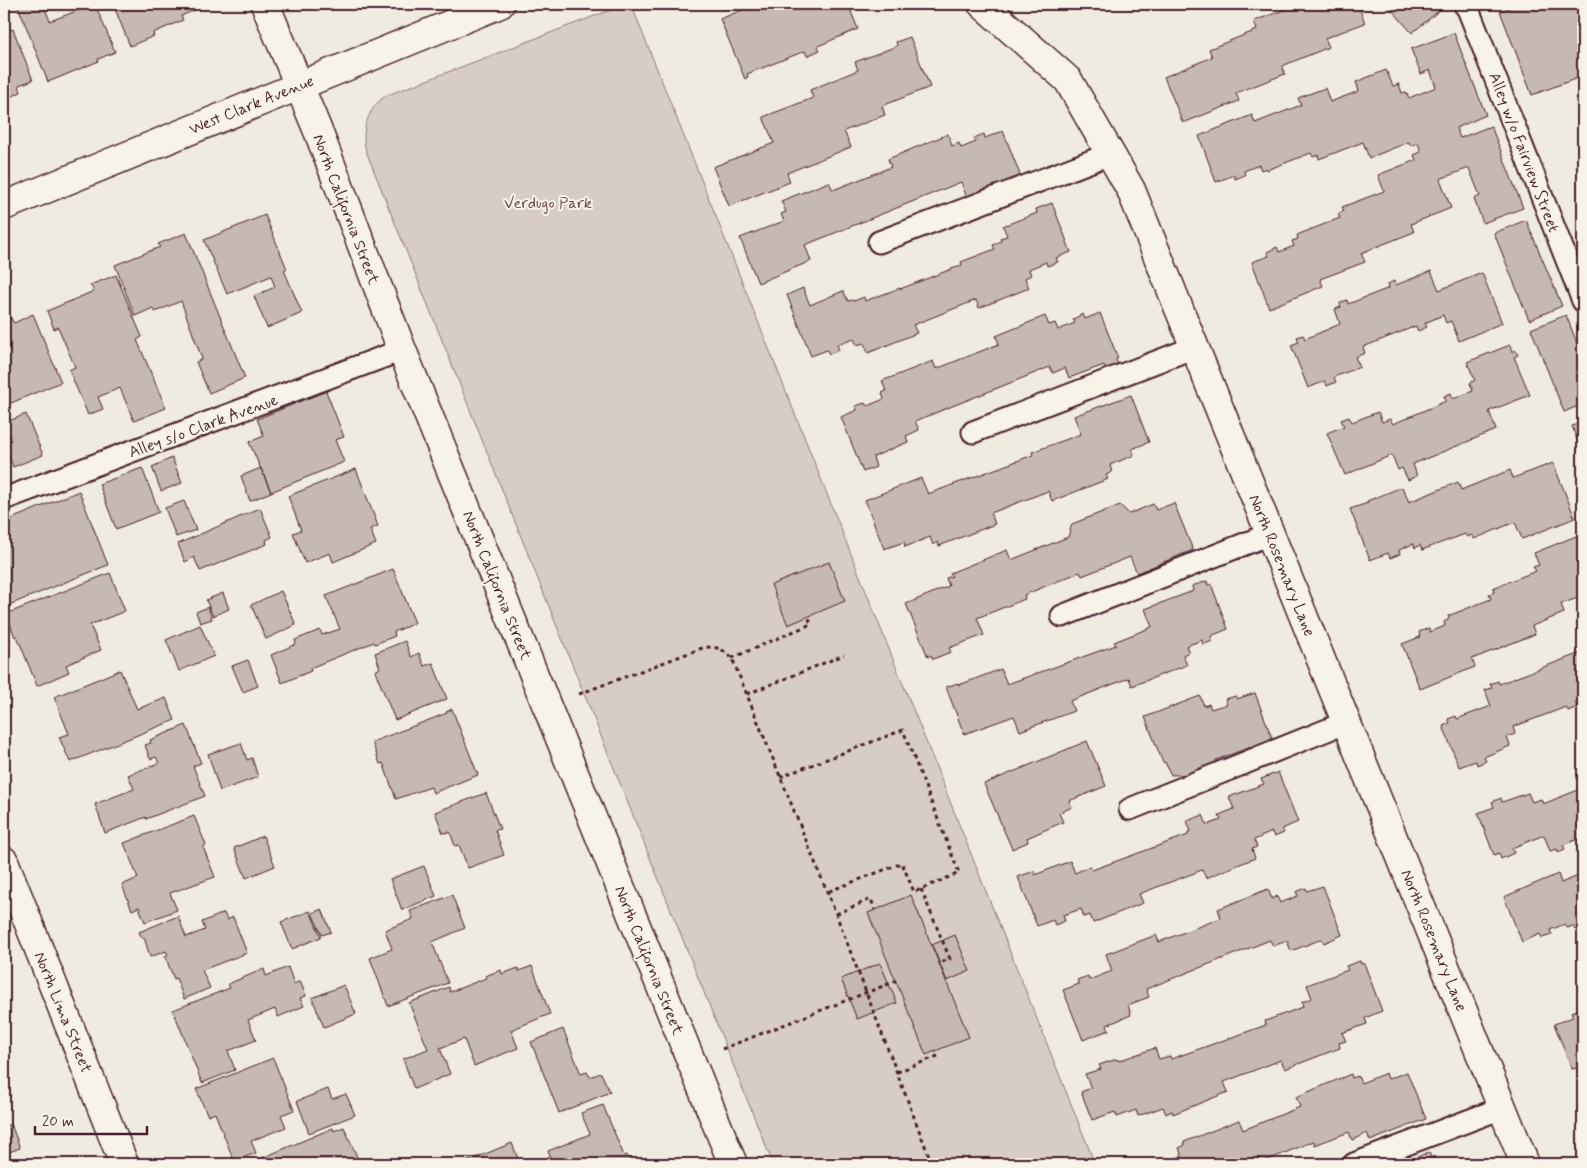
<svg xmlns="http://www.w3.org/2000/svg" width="1587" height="1168" viewBox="0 0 1587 1168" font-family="Mynerve,sans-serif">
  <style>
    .green { fill: #d8cdc6; stroke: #917678 }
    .building { fill: #c6b8b3; stroke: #4a1f2b }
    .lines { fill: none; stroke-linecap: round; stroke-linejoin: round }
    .service-casing { stroke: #4a1f2b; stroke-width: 25 }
    .minor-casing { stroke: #4a1f2b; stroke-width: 31 }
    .tertiary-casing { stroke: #4a1f2b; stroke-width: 31 }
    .path { stroke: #4a1f2b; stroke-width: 3; stroke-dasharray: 4 4; stroke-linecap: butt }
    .service { stroke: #f7f3e8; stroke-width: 21 }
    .minor { stroke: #f7f3e8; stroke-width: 28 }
    .tertiary { stroke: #f7f3e8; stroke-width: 28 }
    .labels { text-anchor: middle; stroke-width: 4; stroke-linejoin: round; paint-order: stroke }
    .street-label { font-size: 16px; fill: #4a1f2b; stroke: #f7f3e8 }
    .park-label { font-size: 16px; fill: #6e4a52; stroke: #f7f3e8 }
  </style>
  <rect width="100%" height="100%" fill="#f0ebe0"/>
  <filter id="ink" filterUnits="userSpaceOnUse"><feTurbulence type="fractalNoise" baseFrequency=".02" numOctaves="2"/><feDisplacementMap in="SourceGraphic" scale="10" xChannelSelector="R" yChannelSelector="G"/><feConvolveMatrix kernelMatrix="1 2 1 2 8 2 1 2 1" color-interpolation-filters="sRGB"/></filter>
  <g filter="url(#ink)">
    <path class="green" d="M626,4H631L1095,1164H773L366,151C360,131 368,109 385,96Z"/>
    <path class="building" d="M24,4H43L50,21L95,4L115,52L98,59L99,61L48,82L18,6Z
      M113,4H193L195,10L181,16L183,20L153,33L154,36L130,46Z
      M757,4H848L858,29L818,46L820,50L807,56L805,51L747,74L748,77L745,79L720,19Z
      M1300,4H1358L1365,23L1325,38L1329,47L1282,66L1285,74L1236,93L1239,101L1183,123L1164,77L1212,57L1209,49L1257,30L1254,21Z
      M1387,4H1436L1441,9L1412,33Z
      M1521,4H1572L1574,8L1583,5V76L1532,95L1500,11Z
      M13,29L33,80L19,85L21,92L4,100V32Z
      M1454,33L1486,115L1456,128L1460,138L1491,126L1523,208L1483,223L1474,199L1480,196L1469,168L1440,179L1451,208L1411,224L1414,232L1361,253L1365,262L1320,279L1323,286L1269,308L1252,262L1269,256L1267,252L1277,247L1279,252L1294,246L1292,241L1298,239L1297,235L1340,218L1338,214L1344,211L1342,207L1384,191L1378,175L1416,160L1414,155L1421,152L1418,143L1411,146L1409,142L1369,158L1363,142L1319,159L1318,155L1313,157L1311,153L1267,170L1266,168L1261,170L1259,165L1244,171L1245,175L1235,179L1234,175L1216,182L1199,136L1252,115L1255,123L1301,105L1298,98L1325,88L1330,102L1359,91L1356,82L1386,70L1393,86L1399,84L1402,93L1406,92L1409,98L1436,87L1430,70L1421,74L1411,49Z
      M910,37L930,87L882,106L885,115L844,131L851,147L787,173L790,182L729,206L713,167L774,143L763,117L813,98L810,90L858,70L855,62L897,46L896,42Z
      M1003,131L1021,177L967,198L961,182L805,245L811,261L758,283L740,238L784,221L781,214L786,212L781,201L829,182L833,190L891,167L888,159L948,134L952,146L959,143L961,148L976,142L974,138L984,134L985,138Z
      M1052,203L1071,252L1056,258L1058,262L1047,266L1046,262L1029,269L1031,275L1025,278L1029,288L979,308L976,300L913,325L917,333L868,353L864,343L857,345L854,339L837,345L839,350L829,354L827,350L811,356L787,295L803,288L810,305L843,291L848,301L853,300L854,301L864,297L865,301L900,288V289L962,265L961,262L995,249L993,245L1001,241L1000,238L1007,236L1003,226L1037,213L1036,209Z
      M265,215L287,269L284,270L302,313L267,328L254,296L275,287L271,276L227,294L204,240Z
      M1526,220L1562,306L1529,320L1494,233Z
      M186,233L245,378L209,393L196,362L202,359L181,301L155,312L153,308L135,316L115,265L160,247L158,244Z
      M1431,271L1439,290L1482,273L1502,323L1459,341L1451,321L1446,323L1443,315L1425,323L1427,327L1418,331L1416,326L1363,347L1365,353L1355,357L1360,367L1334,377L1336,382L1327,386L1325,381L1308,388L1291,345L1299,342L1297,337L1303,335L1305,339L1340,324L1335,309L1341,307L1340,303L1347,300L1348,304L1389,288L1388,284L1394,281L1396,285Z
      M116,275L142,337L137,340L166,408L134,421L120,388L98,397L103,409L88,415L69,370L75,367L58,327L54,329L47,311L94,291L90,285Z
      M1100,313L1118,358L1116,359L1118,365L1106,370L1104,365L1069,378L1065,368L1053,373L1050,367L915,421L919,430L906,436L908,442L873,457L876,467L863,472L841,417L857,410L855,406L865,403L867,406L884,399L882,393L886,391L882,381L933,361L936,369L999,344L996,336L1045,316L1049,325L1055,323L1058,330L1075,323L1073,319L1083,314L1085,319Z
      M33,314L61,382L4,406V321L11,318L14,323Z
      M1566,315L1583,358V404L1564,412L1531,329Z
      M1510,345L1512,352L1515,350L1518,355L1514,357L1530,395L1489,411L1496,430L1413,464L1417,476L1408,480L1402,468L1398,470L1392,455L1345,475L1327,433L1344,426L1341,420L1349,417L1352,422L1378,412L1382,422L1390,419L1393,424L1446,401L1444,396L1451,393L1453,399L1473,391L1470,383L1475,380L1467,362Z
      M326,391L344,437L335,440L344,462L271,492L249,442L264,436L257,419Z
      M1131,395L1149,442L1132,449L1134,455L1110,465L1112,472L1106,475L1108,479L1052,501L1048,491L991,513L995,524L939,546L938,542L933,545L930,537L905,547L904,542L884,549L865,500L921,478L928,494L1033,455L1032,452L1081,434L1074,416Z
      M26,414L43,455L13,467L4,444V423Z
      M1583,422V455L1572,426Z
      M172,458L182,483L161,491L152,467Z
      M1553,463L1575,518L1522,539L1515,522L1474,539L1472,535L1467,537L1465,534L1422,550L1420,545L1415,548L1413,544L1399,550L1400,554L1390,558L1388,553L1370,560L1350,509L1368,503L1367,501L1402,487L1409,502L1458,482L1461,490L1510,470L1513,478Z
      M142,468L159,512L116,529L99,484Z
      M261,468L271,492L250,501L241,476Z
      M356,469L378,526L370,529L376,544L333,562L330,553L305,563L293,533L301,530L288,496Z
      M79,491L108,565L4,607V522Z
      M184,501L196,530L176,537L165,508Z
      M1174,503L1193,550L1137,573L1130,557L1082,576L1080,572L1024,595L1025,599L977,618L984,635L949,648L951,652L933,659L931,655L928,657L906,604L949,586L946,578L952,576L950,573L1007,550L1011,560L1068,537L1072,524L1120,505L1129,514L1153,504L1156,510Z
      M260,508L272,537L266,540L267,544L200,571L194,557L185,562L178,544Z
      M1581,534L1583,536V596L1561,604L1564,613L1532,626L1535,634L1472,659L1475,667L1420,689L1402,644L1420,637L1419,632L1429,628L1430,632L1445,626L1444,622L1449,619L1448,616L1491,599L1489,594L1494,592L1493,588L1536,571L1533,567L1539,565L1534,553Z
      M829,562L845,601L788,625L771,585Z
      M393,569L415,623L394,632L395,636L375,644L374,642L310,668L311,671L282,683L271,655L296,644L295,640L320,630L322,635L340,629L326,596Z
      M110,573L125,611L90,625L101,650L66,665L69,672L37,686L17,636L15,637L6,614Z
      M1207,581L1208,585L1211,584L1228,629L1211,636L1212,641L1203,645L1202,640L1186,646L1189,652L1183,655L1187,665L1132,686L1129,678L1070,701L1074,711L1020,731L1014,716L964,734L946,687L958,683L959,685L1001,669L1007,684L1116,645L1114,642L1152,627L1145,609L1193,591L1192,586Z
      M281,591L296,625L266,639L251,605Z
      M223,593L229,609L213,616L206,600Z
      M208,607L212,619L200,623L196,612Z
      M200,625L214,656L179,671L166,640Z
      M405,641L411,657L419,653L424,666L433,663L447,699L395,720L375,671L380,668L375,653Z
      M1583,652V699L1575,702L1577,707L1568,711L1566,707L1513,727L1515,734L1507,737L1510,746L1484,757L1486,761L1477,765L1476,761L1459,767L1443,726L1450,723L1448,719L1456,716L1457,719L1491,706L1485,690L1492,688L1490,684L1498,681L1499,684Z
      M248,660L258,686L243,692L232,666Z
      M120,670L137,709L166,698L175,720L70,762L59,737L69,734L54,697Z
      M1255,693L1272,738L1270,739L1272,743L1257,749L1256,745L1216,760L1220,768L1205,774L1171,775L1165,762L1163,763L1145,717L1200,696L1204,706L1209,704L1211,709L1227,704L1225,699L1236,696L1237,699Z
      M452,709L478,775L433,793L431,787L396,799L383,763L380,764L372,742L447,713L446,712Z
      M186,725L201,763L193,766L205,796L146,819V817L105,833L95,804L134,789L128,775L159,763L156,757L150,759L145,745L151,743L150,740Z
      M1087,741L1106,786L1069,801L1072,807L1059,813L1063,822L1027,838L1028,842L1012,849L984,784Z
      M241,743L247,760L252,758L258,777L220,791L208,754Z
      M1278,772L1298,822L1282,829L1284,833L1274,837L1272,832L1254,840L1257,847L1252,849L1255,858L1206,878L1202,870L1139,894L1143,903L1093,923L1090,915L1084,917L1081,909L1063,915L1065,921L1055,925L1053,920L1037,926L1018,877L1034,871L1035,875L1070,861L1075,873L1090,866L1092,870L1188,835V832L1191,831L1187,821L1203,815L1207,825L1221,820L1219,815L1234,809L1229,797L1264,784L1261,779Z
      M1583,788V837L1563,845L1565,849L1558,852L1557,849L1550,851L1544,835L1512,848L1514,853L1501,859L1499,853L1494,855L1478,813L1494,807L1492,802L1501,798L1502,802L1528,793L1532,802L1541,799L1543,804Z
      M486,793L500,829L495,830L504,855L468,868L459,845L455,846L450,832L443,833L435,812Z
      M194,816L206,845L203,847L215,877L170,893L177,910L145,922L139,907L132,910L122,885L138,878L124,843Z
      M263,836L275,866L246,878L234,848Z
      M424,866L436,896L402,910L390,879Z
      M1558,874L1561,883L1583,874V926L1575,930L1573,926L1567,928L1565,924L1550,930L1552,935L1542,938L1540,934L1522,942L1504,897Z
      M1323,886L1342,935L1324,943L1322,939L1291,951L1287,941L1273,946L1270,940L1146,989L1149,997L1128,1005L1131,1015L1107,1025L1109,1030L1083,1040L1063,990L1079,984L1077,980L1088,976L1089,980L1112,971L1106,954L1156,935L1159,942L1221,918L1218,909L1268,889L1272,899L1277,896L1280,903L1298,896L1296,892L1306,888L1307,891Z
      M452,895L465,928L432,942L448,983L388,1006L370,958L392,949L385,930L413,919L410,911Z
      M911,895L969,1037L926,1055L868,913Z
      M322,909L331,932L322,935L312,913Z
      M310,911L321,937L292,949L281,922Z
      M224,913L227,920L233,917L247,953L202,970L210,988L184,999L176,978L174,979L165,956L168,955L166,951L150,957L144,937L142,938L139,932L178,916L186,937L205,930L202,922Z
      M955,935L970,971L947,981L932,945Z
      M1360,961L1361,964L1364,963L1382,1011L1365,1018L1367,1024L1342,1033L1346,1041L1339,1043L1340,1048L1285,1069L1281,1060L1224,1082L1228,1092L1173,1114L1172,1111L1166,1114L1163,1107L1138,1116L1136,1110L1117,1117L1115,1112L1092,1120L1081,1092L1091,1088L1085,1074L1101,1069L1099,1065L1117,1059L1118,1061L1155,1048L1159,1059L1170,1056L1171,1059L1266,1025L1265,1021L1303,1007L1302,1002L1312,998L1307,985L1348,970L1346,966Z
      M880,963L897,1003L857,1019L841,979Z
      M532,966L550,1014L511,1030L518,1048L474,1066L464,1039L440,1048L450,1074L414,1089L403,1059L428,1049L409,1003L449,987L450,992L486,978L485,976L501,970L502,974L518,968L519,971Z
      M288,967L294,984L300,981L306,996L300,998L304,1006L278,1017L275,1009L248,1020L256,1040L228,1051L235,1070L202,1083L173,1010L230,988L228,984L264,969L266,976Z
      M344,985L356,1014L324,1027L312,998Z
      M1581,1009L1583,1012V1070L1579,1071L1577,1068L1572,1069L1554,1024L1573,1017L1571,1012Z
      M563,1029L581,1074L587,1072L590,1077L601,1073L610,1092L559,1113L531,1042Z
      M273,1058L294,1110L281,1115L286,1127L251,1141L256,1153L234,1161L215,1113L208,1116L196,1089Z
      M1407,1072L1426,1119L1370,1141L1367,1133L1352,1140L1349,1132L1315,1145L1314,1141L1258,1164H1161L1182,1156L1179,1148L1185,1145L1184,1142L1239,1120L1243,1130L1300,1107L1296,1097L1351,1074L1352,1078L1358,1076L1361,1083L1386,1073L1388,1079Z
      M328,1089L332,1099L346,1094L355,1115L309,1133L297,1101Z
      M603,1105L624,1156L627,1155L629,1159L631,1158L634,1164H544L552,1161L548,1151L590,1134L581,1113Z
      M4,1119L7,1126L11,1124L20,1148L4,1154Z
      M344,1127L358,1159L345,1164L343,1162L338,1164H248L333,1128L334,1131Z
      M512,1143L520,1164H463V1163Z
      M1429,1152L1431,1158L1434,1156L1437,1164H1416L1415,1158Z"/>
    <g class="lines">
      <g class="service-casing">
        <path id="service" d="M1464,4L1468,9L1583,301
          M879,242L1110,154
          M973,432L1195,347
          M4,499L402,350
          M1062,616L1270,534
          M1130,809L1347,722
          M1354,1164L1502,1108"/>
      </g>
      <g class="minor-casing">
        <path id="minor" d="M982,4L1068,80L1131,190L1525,1164
          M4,206L500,4
          M4,861L124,1164"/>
      </g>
      <g class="tertiary-casing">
        <path id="tertiary" d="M265,4L318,131L402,350L733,1164"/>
      </g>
      <path class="path" d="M732,658L811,624L808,616
        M579,694L705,647L720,648L732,658L836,914L932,1164
        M747,694L844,655
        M780,777L903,730L959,873L914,892L902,863L827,892
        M921,889L950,959L939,963
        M836,914L871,899L875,910
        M722,1049L896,981
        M897,1072L938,1056L936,1051"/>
      <use href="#service" class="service"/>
      <use href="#minor" class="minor"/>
      <use href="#tertiary" class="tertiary"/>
    </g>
  </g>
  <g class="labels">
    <g class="street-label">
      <text transform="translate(251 104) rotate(-22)" y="6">West Clark Avenue</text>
      <text transform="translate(1525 152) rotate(69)" y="6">Alley w/o Fairview Street</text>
      <text transform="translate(347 209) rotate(69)" y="6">North California Street</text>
      <text transform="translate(203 425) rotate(-20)" y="6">Alley s/o Clark Avenue</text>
      <text transform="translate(1283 565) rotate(68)" y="6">North Rosemary Lane</text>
      <text transform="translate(498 585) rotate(68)" y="6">North California Street</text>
      <text transform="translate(1435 940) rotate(68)" y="6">North Rosemary Lane</text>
      <text transform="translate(650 960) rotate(68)" y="6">North California Street</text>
      <text transform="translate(64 1012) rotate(68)" y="6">North Lima Street</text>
    </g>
    <g class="park-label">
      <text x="548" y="208">Verdugo Park</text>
    </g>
  </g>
  <rect width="1587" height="1168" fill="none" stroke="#f7f3e8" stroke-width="20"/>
  <rect x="10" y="10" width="1567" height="1148" fill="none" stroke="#4a1f2b" stroke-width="2" filter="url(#ink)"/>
  <path d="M35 1126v8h112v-8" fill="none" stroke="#4a1f2b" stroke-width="2.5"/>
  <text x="42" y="1126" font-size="15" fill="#4a1f2b" stroke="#f7f3e8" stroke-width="4" paint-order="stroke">20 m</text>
</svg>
